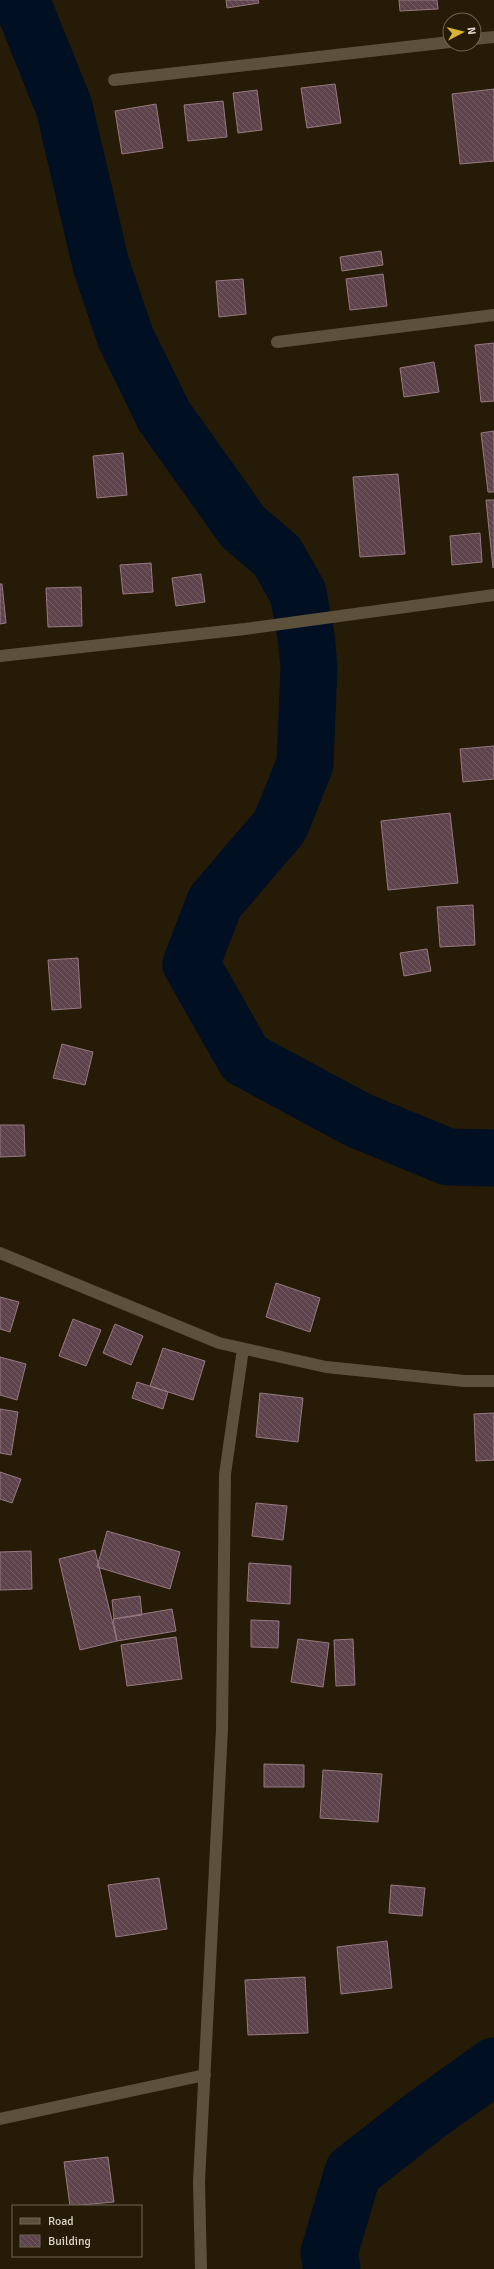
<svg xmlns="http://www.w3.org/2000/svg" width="494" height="2269" viewBox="0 0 494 2269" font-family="Signika,sans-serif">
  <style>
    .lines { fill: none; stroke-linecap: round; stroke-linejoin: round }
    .river { stroke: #000f21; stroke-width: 57 }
    .building { fill: url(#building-back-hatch); stroke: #967982 }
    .minor { stroke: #5d513b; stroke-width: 12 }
  </style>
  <defs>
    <pattern id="building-back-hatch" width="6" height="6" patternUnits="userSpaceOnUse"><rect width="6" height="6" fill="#5d444c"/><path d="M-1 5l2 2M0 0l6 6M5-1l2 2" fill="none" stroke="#745e64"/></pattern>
  </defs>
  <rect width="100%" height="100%" fill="#261b06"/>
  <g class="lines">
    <path class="river" d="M21,0L64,107L101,265L125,336L164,416L243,527L277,556L298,593L306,636L309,667L305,764L280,826L215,902L191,964L245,1059L358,1120L448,1157L494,1158
      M332,2269L329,2253L353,2172L426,2115L494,2066"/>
  </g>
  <path class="building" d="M226,0H258L259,3L227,8Z
    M399,0H437L438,9L400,11Z
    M335,84L341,123L307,128L301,88Z
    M494,89V161L460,164L452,94Z
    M257,90L262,130L238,133L233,93Z
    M223,101L227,137L188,141L184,105Z
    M156,104L163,148L122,154L115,111Z
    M381,251L383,265L342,271L340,257Z
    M383,274L387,306L350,310L346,279Z
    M243,279L246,314L219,317L216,281Z
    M494,343V401L481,402L475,345Z
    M434,362L439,392L404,397L400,368Z
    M494,431V492H488L481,433Z
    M123,453L127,495L97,498L93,456Z
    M398,474L405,554L360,557L353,477Z
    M486,500H494V567L493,568Z
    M480,533L482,562L452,565L450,536Z
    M151,563L153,592L123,594L120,565Z
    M201,574L205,602L176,606L172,578Z
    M0,584H2L6,623L0,624Z
    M81,587L82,626L48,627L46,588Z
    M494,746V779L463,782L460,749Z
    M450,813L458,883L388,890L381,821Z
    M473,905L475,945L440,947L437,907Z
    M427,949L431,971L404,976L400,953Z
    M78,958L81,1008L52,1010L48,960Z
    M62,1044L93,1052L85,1085L53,1078Z
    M0,1125H24L25,1156L0,1157Z
    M276,1283L320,1298L310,1332L266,1317Z
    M0,1297L19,1302L10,1332L0,1329Z
    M73,1319L101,1330L86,1366L59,1356Z
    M115,1324L143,1336L131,1365L103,1353Z
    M163,1348L205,1361L193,1400L150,1386Z
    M0,1357L26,1364L17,1400L0,1395Z
    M137,1382L168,1392L163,1409L132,1398Z
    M260,1393L303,1398L298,1442L256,1437Z
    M0,1409L18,1412L11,1455L0,1453Z
    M494,1413V1460L476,1461L474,1414Z
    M0,1472L21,1479L12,1503L0,1499Z
    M256,1503L287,1506L283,1540L252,1536Z
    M107,1531L180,1552L170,1589L97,1567Z
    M95,1550L117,1641L80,1650L59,1559Z
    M31,1551L32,1589L0,1590V1552Z
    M249,1563L291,1566L290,1604L247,1601Z
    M140,1596L142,1615L114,1619L112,1600Z
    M172,1609L176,1631L117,1641L113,1619Z
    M251,1620L279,1621L278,1648L251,1647Z
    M176,1637L182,1679L127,1686L121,1645Z
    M298,1639L329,1643L323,1687L291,1682Z
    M353,1639L355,1685L336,1686L334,1640Z
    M264,1764L304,1765V1787H264Z
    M323,1770L382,1774L378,1822L320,1818Z
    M159,1878L167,1929L116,1937L108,1885Z
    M391,1885L425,1888L422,1916L389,1913Z
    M387,1941L392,1988L341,1994L337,1947Z
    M305,1977L308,2033L248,2035L245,1980Z
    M108,2157L114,2202L70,2206L64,2162Z"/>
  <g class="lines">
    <path class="minor" d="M474,39L494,37
      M114,80L450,42
      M277,342L494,315
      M0,656L245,629L494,595
      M0,1253L219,1343L326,1367L464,1381H494
      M0,2119L205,2075
      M201,2269L199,2182L222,1729L225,1474L243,1349"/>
  </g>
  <rect x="12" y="2205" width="130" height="52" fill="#261b06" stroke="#6f6654"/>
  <rect x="20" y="2218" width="20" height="6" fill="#5d513b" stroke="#6f6654"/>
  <text x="48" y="2225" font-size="12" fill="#ddd6c9">Road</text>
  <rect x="20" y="2235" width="20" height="12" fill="url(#building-back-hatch)" stroke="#6f6654"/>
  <text x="48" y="2245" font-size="12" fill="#ddd6c9">Building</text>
  <g transform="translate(462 32) rotate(83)"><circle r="19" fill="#261b06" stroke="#6f6654"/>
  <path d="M0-3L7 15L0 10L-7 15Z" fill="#d8b434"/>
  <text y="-6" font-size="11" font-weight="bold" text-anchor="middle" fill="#ddd6c9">N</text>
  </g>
</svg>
